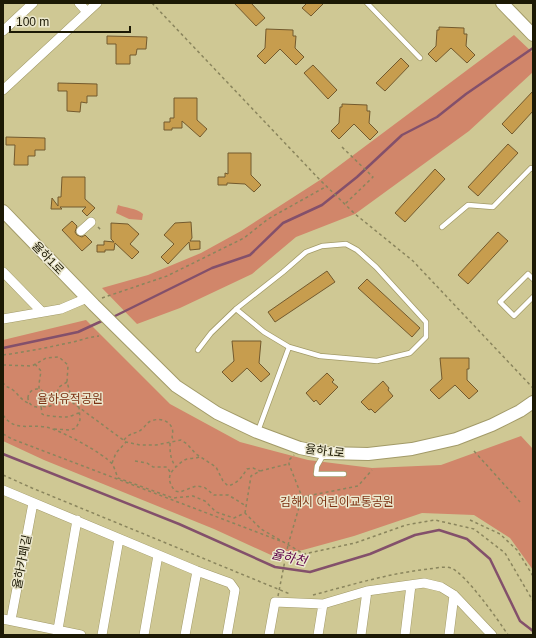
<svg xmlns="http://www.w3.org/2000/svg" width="536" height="638" viewBox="0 0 536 638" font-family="Arial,'Noto Sans KR',sans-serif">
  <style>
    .green { fill: #d1866a }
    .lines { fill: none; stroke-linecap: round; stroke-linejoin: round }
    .stream { stroke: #83506b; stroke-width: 2.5 }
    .building { fill: #c79d4e; stroke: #735a2e }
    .service-casing { stroke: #a29a68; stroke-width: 6 }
    .minor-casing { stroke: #a29a68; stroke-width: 10 }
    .tertiary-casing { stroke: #a29a68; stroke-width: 14 }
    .path { stroke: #8a855d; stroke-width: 1.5; stroke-dasharray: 3 3; stroke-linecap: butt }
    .service { stroke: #fff; stroke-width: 4.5 }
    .minor { stroke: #fff; stroke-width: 9 }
    .tertiary { stroke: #fff; stroke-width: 12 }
    .path-bridge { stroke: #8a855d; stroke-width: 1.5; stroke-dasharray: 3 3; stroke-linecap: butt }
    .labels { text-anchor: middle; stroke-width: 3; stroke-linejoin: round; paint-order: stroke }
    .street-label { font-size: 12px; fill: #1c1905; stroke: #ebe7cd }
    .park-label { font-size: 12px; fill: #7c3213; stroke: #ebe7cd }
    .water-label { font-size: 13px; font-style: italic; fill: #5f034a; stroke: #ebe7cd }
  </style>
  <rect width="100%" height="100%" fill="#cfc894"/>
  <path class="green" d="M514,35L533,53V72L469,131L355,214L296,237L252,274L180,308L137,324L102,288L148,275L201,253L241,231L320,180Z
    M118,205C125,208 137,208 143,214L142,220L129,219L116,213Z
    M86,320L170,404L240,442L308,460L372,468L441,465L521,436L533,449V570L510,538L474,515L422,513L354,536L303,550L271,555L214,529L44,460L3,441V340Z"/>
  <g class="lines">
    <path class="stream" d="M111,318L212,268L250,255L283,223L322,205L357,177L402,135L437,117L466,94L533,48
      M3,348L78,332L104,320
      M3,454L179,524L275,567L310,572L370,554L415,535L439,530L467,539L490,559L520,621L533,631"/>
  </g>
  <path class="building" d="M234,3H251L265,18L256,26Z
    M307,3H324L311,16L302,8Z
    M439,27L464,28V34H467L466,46L475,55L467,63L451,48L436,62L428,54L436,46L437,30H439Z
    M266,29L293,30V36H296L295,48L304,57L296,65L280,49L265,64L257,56L265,48Z
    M107,36L147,37L146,49H137L136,55H130V64H116V44H107Z
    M401,58L409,66L385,91L376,83Z
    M313,65L337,90L328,99L304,73Z
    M58,83L97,84V96H87V103L81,102L80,112L67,111V91H58Z
    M533,91V111L512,134L502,124Z
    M174,98H197V120L207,129L200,137L182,121V128H172V130H164V122H170V118H174Z
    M342,104L367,105V111H370L369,123L378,132L370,140L354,124L339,139L331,131L339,123L340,107H342Z
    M6,137L45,138V150H35V156H28V165H14L15,145H6Z
    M508,144L518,153L478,196L468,187Z
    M228,153H251V175L261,185L254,192L245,184L227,183V185H218V177H225V173L228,174Z
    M435,169L445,179L405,222L395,213Z
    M62,177H85V199L95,208L87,216L82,211L86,207H60L62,209H51L52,198L58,206V197H61Z
    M72,221L77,226L75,232L77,235L82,237L85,235L92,242L82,251L62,230Z
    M191,222L192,238L190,241H200V249L190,250L189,242L168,264L161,257L174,244L164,235L175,223Z
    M111,223L128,224L139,234L130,244L139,252L132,259L115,243L114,250H105V252H97V245H104V241L114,242L111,239Z
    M498,232L508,241L468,284L458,275Z
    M327,271L335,282L275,322L268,312Z
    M367,279L420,328L412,337L358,288Z
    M232,341H261L259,363L270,374L261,382L247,368L232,382L222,372L234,361Z
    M440,358H469V369H467V380L478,391L469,399L455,385L439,399L430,390L442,379Z
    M327,373L334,380L332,382L338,387L320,405L316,400L314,402L306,393Z
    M383,381L389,388L388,390L393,396L375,413L371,409L369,410L361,402Z"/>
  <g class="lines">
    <g class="service-casing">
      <path id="service" d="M367,3L420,58
        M442,227L468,205L493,207L531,168L533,169
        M533,279L528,274L500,302L514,316L533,297
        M236,309L264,332L289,347L258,431
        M198,350L211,333L236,309L283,272L306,252L322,246L346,244L357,250L376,267L426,322V337L410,353L377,361L320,356L289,347
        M324,454L317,466L316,474H344"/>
    </g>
    <g class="minor-casing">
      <path id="minor" d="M79,3L87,12
        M3,31L33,3
        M3,90L97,3
        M81,231L91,222
        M3,272L42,312
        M3,319L61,309L87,298
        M3,490L197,571L230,583L235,590L227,635
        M3,619L81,635
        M11,620L33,503
        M57,635L77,520
        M102,635L119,539
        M144,635L158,555
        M185,635L197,571
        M269,635L275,602L323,604L367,591L424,583L441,587L454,595L492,635
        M318,635L323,604
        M361,635L367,591
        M405,635L411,585
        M449,635L454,595"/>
    </g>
    <g class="tertiary-casing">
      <path id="tertiary" d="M502,3L533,35
        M3,211L94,305L176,386L217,413L257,432L300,448L325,453L368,454L412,449L456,439L492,425L520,411L533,402"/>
    </g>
    <path class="path" d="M152,3L320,180L355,214L413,261L533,388
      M342,147L373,177L345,204
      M98,227L102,231
      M102,298L167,276L244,238L268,219L327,186
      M3,355C25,352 46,348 68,343C79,341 88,337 99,336
      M35,364L41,371L39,384V389
      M3,365L32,366L46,358L59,357L68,365L67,382L73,403L126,442L140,445H156L181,440L187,444L196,454L216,467L223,481L228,486C238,483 242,477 247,469L253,468L260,471
      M3,382C5,388 8,386 13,390C19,395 20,399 28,403
      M67,382L59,387L53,405L47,407L41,406L42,414C45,416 61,417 66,417C70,417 75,414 79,413
      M28 398a9 9 0 1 1 18 0a9 9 0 1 1-18 0Z
      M3,415C15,432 28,424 45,427C57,428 105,454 112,464C115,468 116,474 118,478L173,498L193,496L205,501L216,512L234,518L245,513L261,529L304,554L355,543L406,525L435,520L474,529L505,553L533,601
      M54,429L70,430L76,428L80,420L79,407
      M3,434L12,439L283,542
      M124,440C131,431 136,435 142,429C146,426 146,423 151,421C163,416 176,424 172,437L174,441
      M170,443C170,452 170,459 176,467
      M474,451L520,502
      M199,457C195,459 191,458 187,459C183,460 179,464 176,467C167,475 168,482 175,491L180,492L196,486L204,487L214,495H228L235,499L246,506
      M135,461L147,463L153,467H167L170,472
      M112,463L116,453L126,442
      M3,475L32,488L290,594
      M302,497L358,486L372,470
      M245,513L251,476L260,471L288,464
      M470,520L500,534L517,550L533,576
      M288,545L302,497L289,464V460L294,455
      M313,595C351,585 390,573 429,569C436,568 444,566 451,568C465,573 499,621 508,635"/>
    <use href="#service" class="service"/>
    <use href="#minor" class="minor"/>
    <use href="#tertiary" class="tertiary"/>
    <path class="path-bridge" d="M278,596L288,545"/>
  </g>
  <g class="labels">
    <g class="street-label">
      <text transform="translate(48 258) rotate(46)" y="4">율하1로</text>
      <text transform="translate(325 451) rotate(7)" y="4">율하1로</text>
      <text transform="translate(22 562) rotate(-79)" y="4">율하카페길</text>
    </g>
    <g class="park-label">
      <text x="70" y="403">율하유적공원</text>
      <text x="337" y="506">김해시 어린이교통공원</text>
    </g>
    <g class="water-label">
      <text transform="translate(289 557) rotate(13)" y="5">율하천</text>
    </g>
  </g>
  <rect width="536" height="638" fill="none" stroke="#1c1905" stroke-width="8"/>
  <path d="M10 26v6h120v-6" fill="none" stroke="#1c1905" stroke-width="2"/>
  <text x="16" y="26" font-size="12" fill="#1c1905" stroke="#ebe7cd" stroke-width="3" paint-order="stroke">100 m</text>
</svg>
